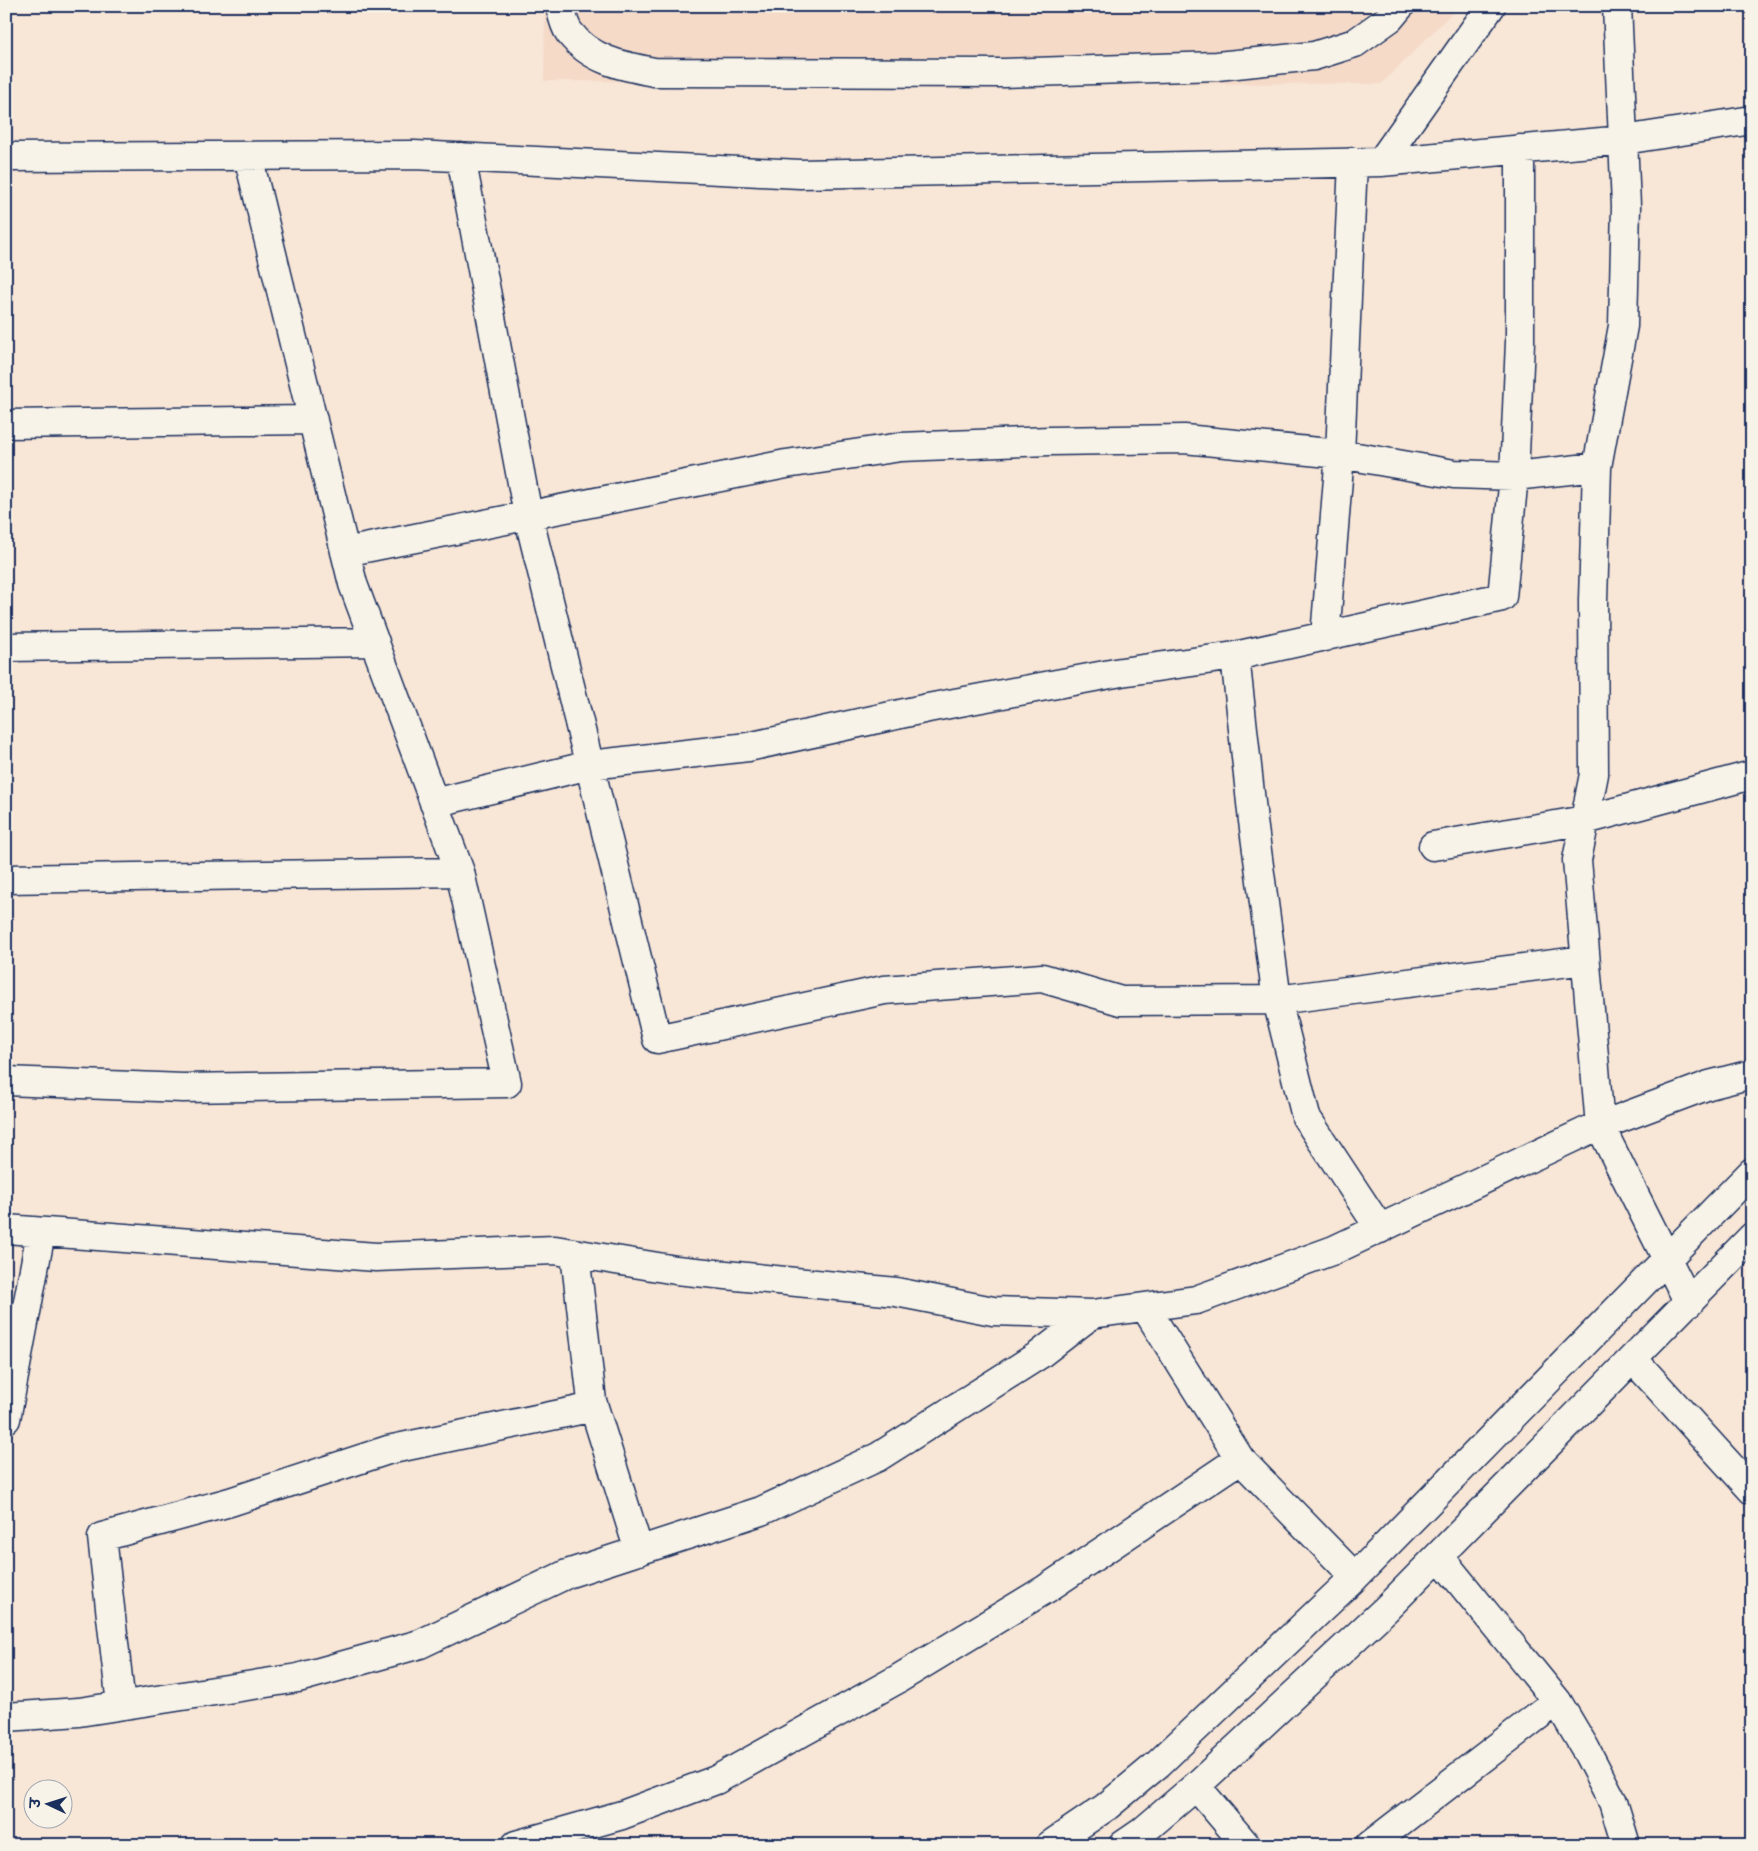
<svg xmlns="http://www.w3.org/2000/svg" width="1758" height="1851" viewBox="0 0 1758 1851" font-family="Sriracha,'Playpen Sans Deva',sans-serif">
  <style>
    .built { fill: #f5dac8 }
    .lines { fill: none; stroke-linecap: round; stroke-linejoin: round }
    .minor-casing { stroke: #1b2f5e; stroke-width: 31 }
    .minor { stroke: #f7f3e8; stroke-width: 28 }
  </style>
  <rect width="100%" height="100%" fill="#f8e6d6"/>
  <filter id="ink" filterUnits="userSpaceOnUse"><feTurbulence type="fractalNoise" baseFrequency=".02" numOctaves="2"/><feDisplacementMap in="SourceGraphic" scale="10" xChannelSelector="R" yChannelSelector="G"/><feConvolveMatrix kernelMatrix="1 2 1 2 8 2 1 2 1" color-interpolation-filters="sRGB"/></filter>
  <g filter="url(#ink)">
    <path class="built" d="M545,6H1459L1381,84L544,81Z"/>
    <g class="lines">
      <g class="minor-casing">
        <path id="minor" d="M560,6C562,14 564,25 569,32C590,60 622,66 654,72L1004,73L1217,66L1314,56L1355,43L1390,18L1400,6
          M1617,6L1626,206L1623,326L1597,467L1593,601L1594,774L1577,860L1600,1126L1689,1303
          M6,157L414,155L800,174L1381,162L1491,6
          M461,157L528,515L657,1039L884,990L1042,978L1121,1001L1277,1000L1585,960
          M1381,162L1624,140L1752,120
          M6,424L313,420
          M345,552L786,464L901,447L1050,441L1184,439L1340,454L1454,474L1514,476L1597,467
          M1325,637L1340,454L1353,162
          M6,647L375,642
          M1235,656L1253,821L1277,1000L1306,1117L1380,1229
          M434,803L590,765L748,747L928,708L1121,672L1235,656L1502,597L1514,476L1520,342V149
          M1433,846L1585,820L1752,775
          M6,879L460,872
          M6,1081L183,1088L507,1083L460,872L353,584L248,156
          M6,1229L376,1257L555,1250L676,1270L896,1292L993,1311L1092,1314L1196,1300L1334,1250L1589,1130L1709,1085L1752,1074
          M575,1254L592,1401L639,1551
          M1145,1307L1240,1459L1355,1577
          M1633,1359L1752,1490
          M6,1419L41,1232
          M1439,1556L1557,1701L1585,1748L1613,1802L1626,1845
          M121,1705L102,1537L230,1502L388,1450L594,1407
          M6,1717L79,1712L298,1678L420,1644L567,1574L761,1511L878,1457L1039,1355L1092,1314
          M1196,1786L1246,1845
          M516,1845L622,1815L716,1780L898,1679L1046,1589L1240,1459
          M1050,1845L1106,1807L1158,1764L1355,1577L1752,1172
          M1123,1845L1142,1832L1196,1786L1386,1609L1752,1237
          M1370,1845L1557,1701"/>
      </g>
      <use href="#minor" class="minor"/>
    </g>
  </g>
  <rect width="1758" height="1851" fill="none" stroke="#f7f3e8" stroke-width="25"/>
  <rect x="12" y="12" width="1733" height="1826" fill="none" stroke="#1b2f5e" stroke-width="2" filter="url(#ink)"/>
  <g transform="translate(48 1804) rotate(274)"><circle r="24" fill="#f7f3e8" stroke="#9fa5b1"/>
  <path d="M0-4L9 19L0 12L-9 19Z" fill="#1b2f5e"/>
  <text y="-8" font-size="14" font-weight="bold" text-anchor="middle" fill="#1b2f5e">उ</text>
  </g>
</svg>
